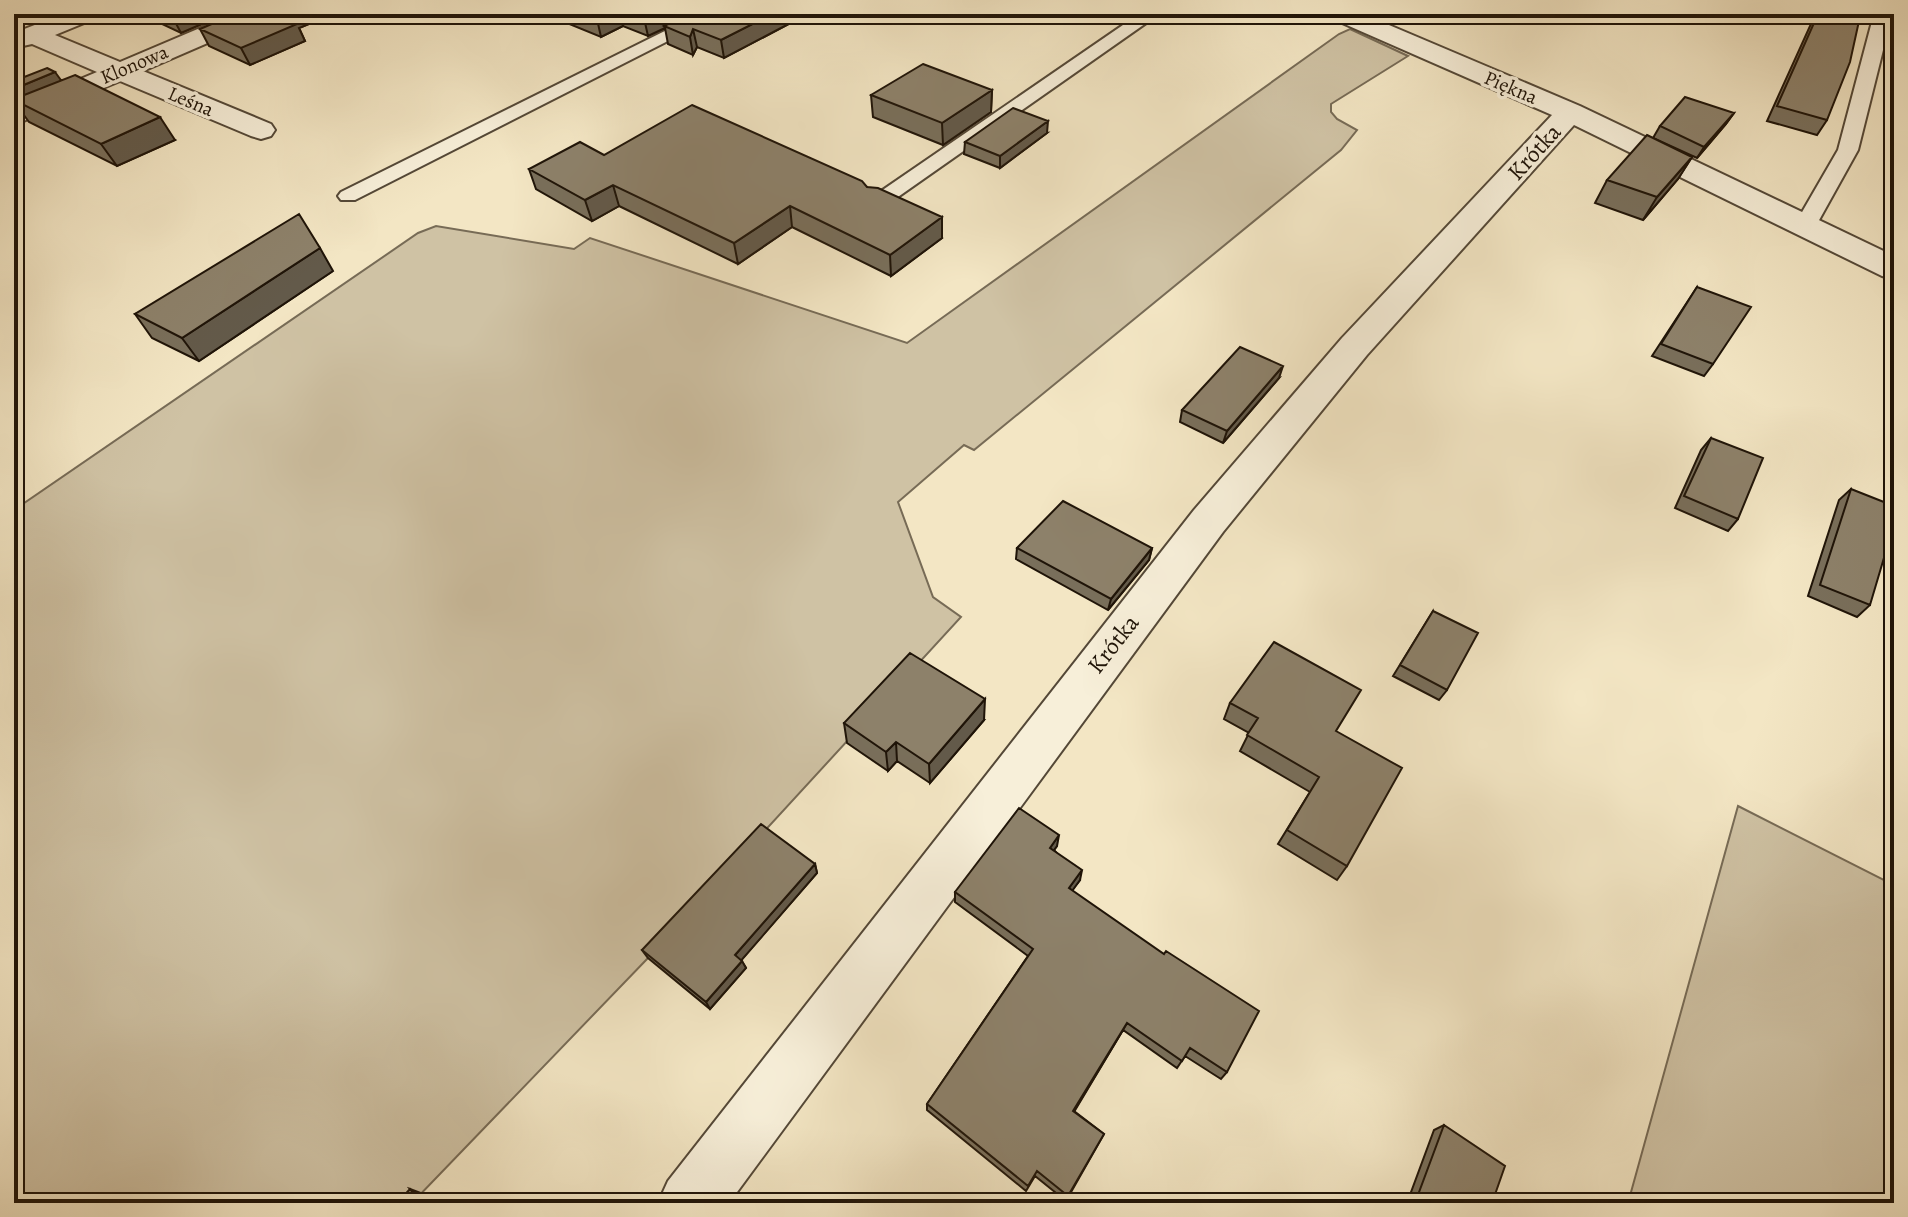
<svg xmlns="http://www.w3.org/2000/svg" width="1908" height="1217" viewBox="0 0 1908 1217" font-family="Alegreya,serif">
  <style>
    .green { fill: #cfc2a4; stroke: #776b56; stroke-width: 2 }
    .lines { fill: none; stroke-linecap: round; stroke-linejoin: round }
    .lane-casing { stroke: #544837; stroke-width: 4 }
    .street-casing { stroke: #544837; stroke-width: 4 }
    .lane { fill: #f7efd9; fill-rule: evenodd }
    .street { fill: #f7efd9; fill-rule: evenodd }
    .wall { fill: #796f5b; stroke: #1f1408; stroke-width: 2 }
    .shaded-wall { fill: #635a4a; stroke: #1f1408; stroke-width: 2 }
    .building { fill: #8d816a; stroke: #1f1408; stroke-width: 2 }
    .labels { text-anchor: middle; stroke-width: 7; stroke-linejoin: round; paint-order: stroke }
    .far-street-label { font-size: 20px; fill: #1f1408; stroke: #f7efd9 }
    .street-label { font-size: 24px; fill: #1f1408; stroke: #f7efd9 }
  </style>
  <rect width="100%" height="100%" fill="#f3e6c4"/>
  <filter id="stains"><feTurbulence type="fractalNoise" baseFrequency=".0025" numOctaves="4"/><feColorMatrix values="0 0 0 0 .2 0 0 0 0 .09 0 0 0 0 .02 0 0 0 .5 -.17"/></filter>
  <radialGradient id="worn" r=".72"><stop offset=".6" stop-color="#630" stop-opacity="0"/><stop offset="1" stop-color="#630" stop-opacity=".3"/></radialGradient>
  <path class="green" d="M1350,29L1408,56L1331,104V112L1337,119L1357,130L1341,150L974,450L964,445L898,502L933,597L961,617L648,958L412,1203H14V510L418,233L436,226L574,249L590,238L907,343L1339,34Z
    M1738,806L1894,885V1203H1628Z"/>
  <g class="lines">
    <g class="lane-casing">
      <path id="lane" d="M699,14H721L355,200H341L338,196L341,192Z
        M1139,14H1159L885,206H871L867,202L871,198Z
        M1874,14H1892L1858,150L1813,231H1797L1794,226L1838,150Z"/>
    </g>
    <g class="street-casing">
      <path id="street" d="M63,14H97L94,19L55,35L120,62L233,14H266L263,19L143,71L271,124L275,130L271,136L261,139L251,136L120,81L14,125V107L97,72L32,44L14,48V33Z
        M1330,14H1363L1580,106L1894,256V279L1882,276L1574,125L1367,355L1223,532L729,1203H658L668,1181L1194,510L1342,338L1552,115L1333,19Z"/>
    </g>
    <use href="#lane" class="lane"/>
    <use href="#street" class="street"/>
  </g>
  <path class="wall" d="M141,14H225L181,33Z
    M235,14H333L299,28L305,41L250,65L209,46L200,29Z
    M545,14H819L807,21L800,18L724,58L697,47L693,55L668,44L665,28L648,36L623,26L601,37Z
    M1467,14H1500L1494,21Z
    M1506,14H1537L1534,21Z
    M1818,14L1827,120L1817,135L1767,121L1810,26Z
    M61,80L175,140L117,166L29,122L15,103L14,104V81Z
    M992,90L991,112L943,145L873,117L871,95Z
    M1734,113L1726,124L1697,158L1653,138L1660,126Z
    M1047,133L1000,168L964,154L965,142Z
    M604,155L867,187L942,238L891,276L792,227L738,264L619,206L592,221L536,189L529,169Z
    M1692,157L1678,179L1643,220L1595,203L1607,180Z
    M333,271L199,361L152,338L135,314Z
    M1697,287L1713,364L1704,376L1652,356Z
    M1279,378L1223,443L1180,422L1182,410Z
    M1711,438L1738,519L1728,531L1675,508L1701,450Z
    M1851,489L1870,605L1857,617L1808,596L1839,500Z
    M1017,548H1152L1149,560L1108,610L1016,559Z
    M1433,611L1447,690L1439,700L1393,676Z
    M1230,703L1336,731L1347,866L1337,880L1278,844L1310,792L1240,751L1249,733L1224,719Z
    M984,720L930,783L897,761L888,771L847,743L844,723Z
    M1057,846L1054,850L1080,880L1072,890L1227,1072L1221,1079L1185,1056L1177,1068L1123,1030L1074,1111L1104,1134L1066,1201L1035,1176L1026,1191L927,1110V1104L1028,956L955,902V892Z
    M815,864L817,873L741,960L746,968L710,1009L648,958L642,950Z
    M1444,1125L1492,1203H1407L1434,1130Z"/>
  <path class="shaded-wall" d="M176,14H225L181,33L172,16Z
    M284,14H333L299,28L305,41L250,65L241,48L279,16Z
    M606,14H621L623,26L601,37L597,19Z
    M652,14H692L664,26L665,28L648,36L644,18Z
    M772,14H799L800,18L724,58L721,40Z
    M806,14H819L807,21Z
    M693,29L697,47L693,55L690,37Z
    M55,72L63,83L14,100V89Z
    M992,90L991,112L943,145L942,123Z
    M1734,113L1726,124L1697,158L1704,147Z
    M160,117L175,140L117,166L101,144Z
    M1048,121L1047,133L1000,168V156Z
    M1692,157L1678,179L1643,220L1657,197Z
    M613,185L619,206L592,221L585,200Z
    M790,206L792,227L738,264L734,243Z
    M942,217V238L891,276L890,255Z
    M320,248L333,271L199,361L182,338Z
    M1283,366L1279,378L1223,443L1227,431Z
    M1152,548L1149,560L1108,610L1111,599Z
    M985,699L984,720L930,783L929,764Z
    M896,742L897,761L888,771L886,752Z
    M1059,835L1057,846L1048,858L1050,848Z
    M815,864L817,873L739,963L735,955Z
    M1082,870L1080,880L1067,898L1069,888Z
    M742,961L746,968L710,1009L706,1002Z
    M1127,1023L1123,1030L1071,1117L1073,1111Z
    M410,1189L421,1193L430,1203H422Z"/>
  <path class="building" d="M235,14H284L279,16L297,24L241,48L200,29Z
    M584,14H606L597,19Z
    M634,14H652L644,18Z
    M689,14H772L721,40L693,29L690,37L664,26Z
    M1818,14H1829L1859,21L1850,62L1827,120L1777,106Z
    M923,64L992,90L942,123L871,95Z
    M47,68L55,72L14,89V81Z
    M75,75L160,117L101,144L14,100V99Z
    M1685,97L1734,113L1704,147L1660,126Z
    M692,105L862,181L867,187L878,188L942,217L890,255L790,206L734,243L613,185L585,200L529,169L580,142L604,155Z
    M1013,108L1048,121L1000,156L965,142Z
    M1647,135L1692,157L1657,197L1607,180Z
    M299,214L320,248L182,338L135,314Z
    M1697,287L1751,307L1713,364L1661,344Z
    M1240,347L1283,366L1227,431L1182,410Z
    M1711,438L1763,458L1738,519L1684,496Z
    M1851,489L1894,506V524L1870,605L1820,585Z
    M1063,501L1152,548L1111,599L1017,548Z
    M1433,611L1478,633L1447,690L1400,665Z
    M1274,642L1361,690L1336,731L1402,768L1347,866L1287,830L1319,777L1247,735L1258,718L1230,703Z
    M910,653L985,699L929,764L896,742L886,752L844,723Z
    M1019,808L1059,835L1050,848L1082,870L1069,888L1164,954L1166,951L1259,1011L1227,1072L1190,1048L1182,1061L1127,1023L1073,1111L1104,1134L1068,1196L1037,1171L1028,1186L927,1104L1033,949L955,892Z
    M761,824L815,864L735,955L742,961L706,1002L642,950Z
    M1444,1125L1505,1166L1492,1203H1415Z
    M410,1189L422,1203H397Z"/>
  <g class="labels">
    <g class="far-street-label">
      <text transform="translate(134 64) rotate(-23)" y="7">Klonowa</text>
      <text transform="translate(1511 87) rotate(23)" y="7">Piękna</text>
      <text transform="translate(191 101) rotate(23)" y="7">Leśna</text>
    </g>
    <g class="street-label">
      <text transform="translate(1534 152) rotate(-48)" y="8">Krótka</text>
      <text transform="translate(1113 644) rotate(-52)" y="8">Krótka</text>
    </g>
  </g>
  <rect width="1908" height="1217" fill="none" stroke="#f3e6c4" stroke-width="48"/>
  <rect x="16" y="16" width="1876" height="1185" fill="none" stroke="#1f1408" stroke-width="4"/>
  <rect x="24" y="24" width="1860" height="1169" fill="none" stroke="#1f1408" stroke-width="2"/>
  <rect width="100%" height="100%" filter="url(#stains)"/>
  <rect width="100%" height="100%" fill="url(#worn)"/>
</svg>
